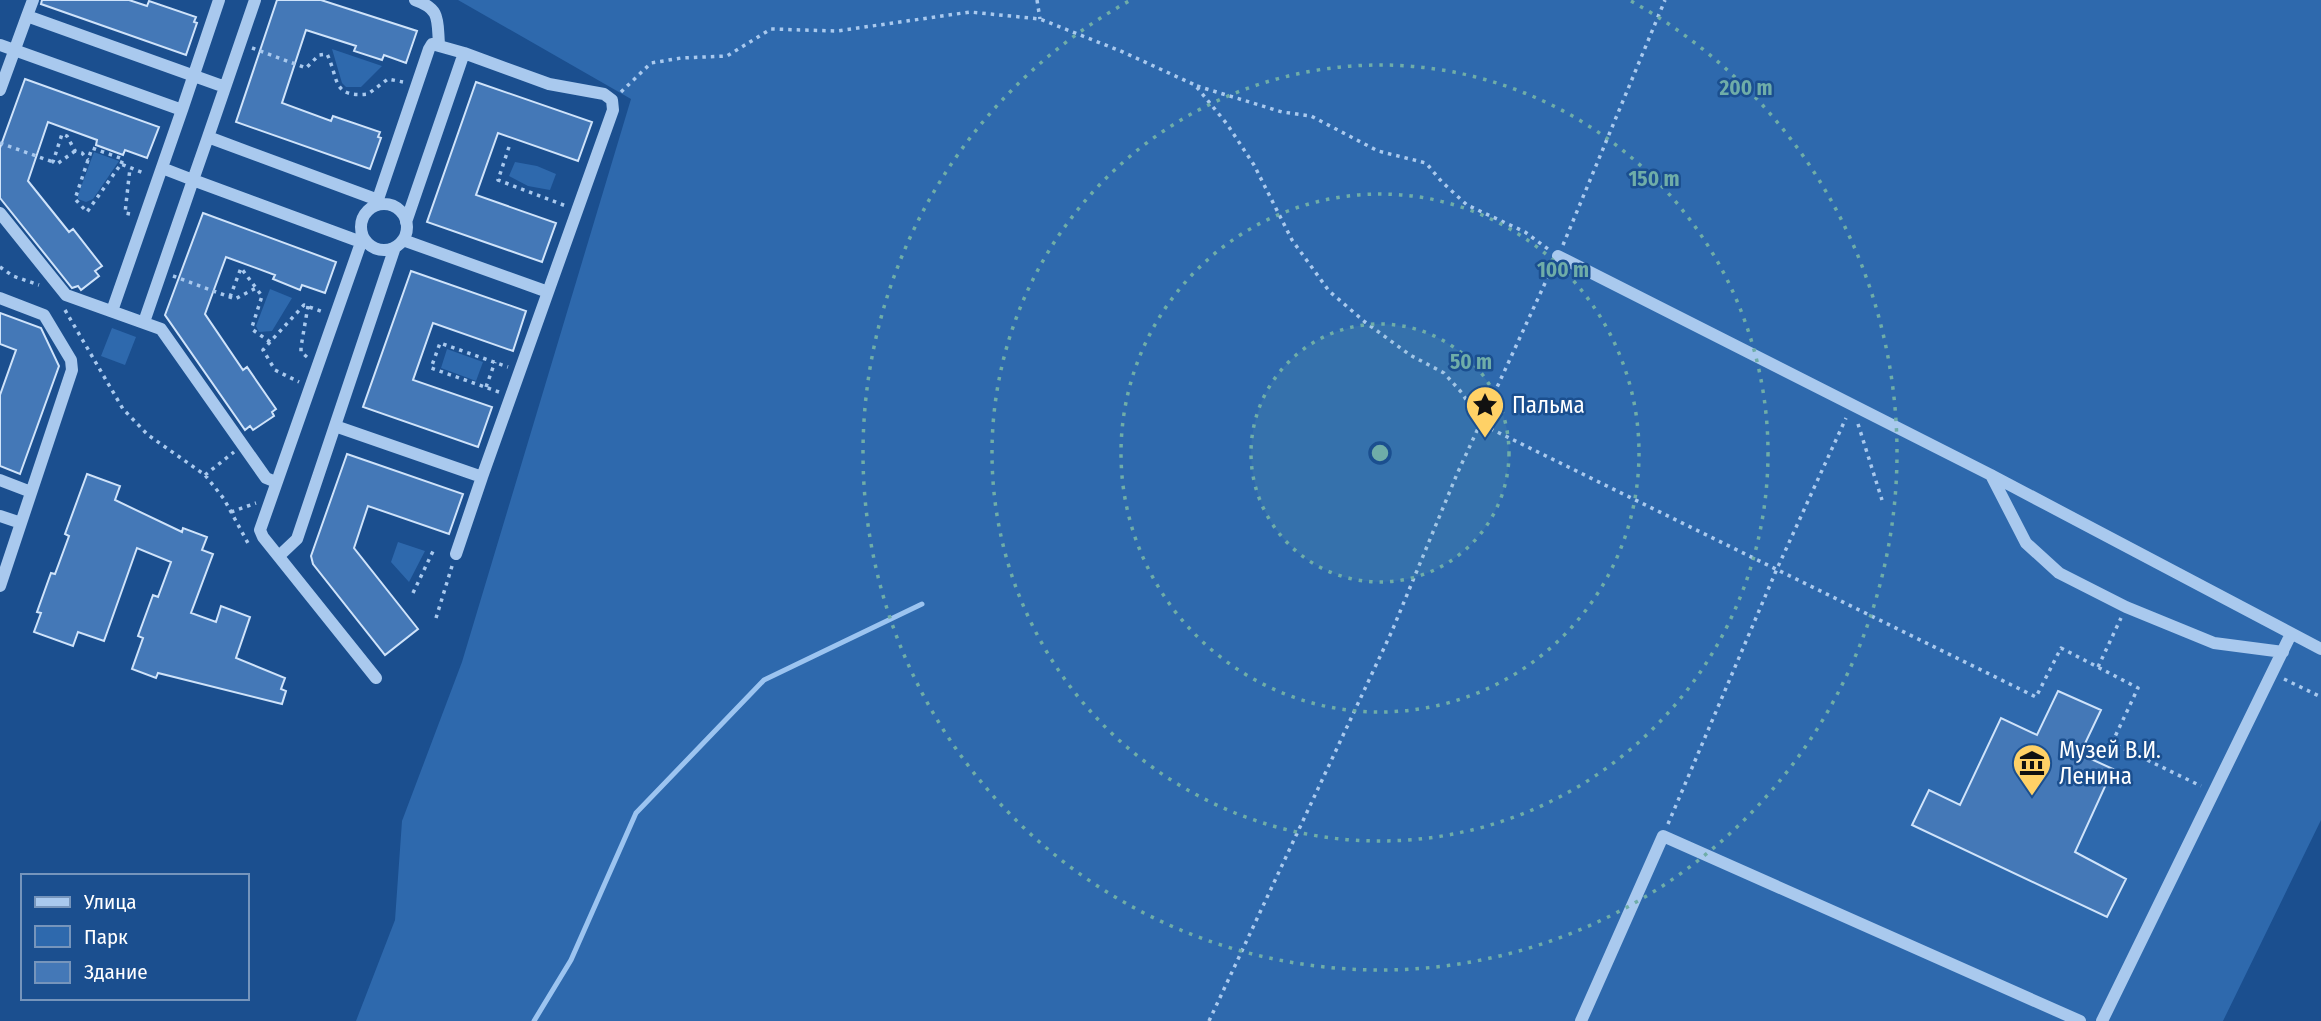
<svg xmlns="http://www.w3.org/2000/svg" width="2321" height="1021" viewBox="0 0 2321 1021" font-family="'Fira Sans Condensed',sans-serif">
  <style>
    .green { fill: #2e69ad }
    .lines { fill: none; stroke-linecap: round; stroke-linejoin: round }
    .stream { stroke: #9cc4f0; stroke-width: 5 }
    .building { fill: #4478b7; stroke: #cfe3fa; stroke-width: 2 }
    .path { stroke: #a9c9ee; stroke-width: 3.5; stroke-dasharray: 3.5 5; stroke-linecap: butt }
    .minor { stroke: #a9c9ee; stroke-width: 12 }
    .ring { fill: none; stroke: #6fada8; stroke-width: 3.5; stroke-dasharray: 3.5 7 }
    .labels { text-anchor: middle; stroke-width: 5; stroke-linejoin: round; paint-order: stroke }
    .poi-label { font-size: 23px; fill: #fff; stroke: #1b4f8f; text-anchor: start }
    .centre { fill: #6fada8; stroke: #1b4f8f; stroke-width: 3.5 }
    .ring-label { font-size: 21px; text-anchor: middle; font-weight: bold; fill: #6fada8; stroke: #1b4f8f; stroke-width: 5; stroke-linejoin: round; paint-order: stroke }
  </style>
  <rect width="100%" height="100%" fill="#1b4f8f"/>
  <path class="green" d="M458,0H2321V820L2223,1021H356L395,920L402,821L462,662L631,99Z
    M332,49L382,66L361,87H346L342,83Z
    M94,152L119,161L93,199L86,202L78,199V195Z
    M515,162L537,166L556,174L550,190L528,186L509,176Z
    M270,289L292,298L272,331L259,332L256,326Z
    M112,328L136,337L125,365L101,356Z
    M447,349L483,362L476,381L441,368Z
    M398,542L425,551L409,582L391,562Z"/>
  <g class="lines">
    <path class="stream" d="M534,1021L571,960L636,813L764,680L922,604"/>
  </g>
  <path class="building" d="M42,0H129L147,6L149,1L196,17L194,22L197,23L186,55L41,4Z
    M277,0H321L417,31L406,63L384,55L382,60L354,51L356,46L306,30L282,103L331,121L333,116L380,132L378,137L381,138L370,169L236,122Z
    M25,79L159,127L147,158L125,150L123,155L96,145L97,140L48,122L28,181L69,232L73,229L102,266L95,271L99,276L81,290L78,286L72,288L0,198V148Z
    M476,82L592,122L578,161L498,133L476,195L556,223L542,262L427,222Z
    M203,213L336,262L325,293L302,285L300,290L273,279L275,275L226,257L205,314L243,370L247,367L276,409L272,412L274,416L253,430L250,426L245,430L165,315Z
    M411,271L526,311L513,351L433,323L413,380L492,407L478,447L363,407Z
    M0,313L41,328L59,366L20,474L0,466V395L16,350L0,344Z
    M347,454L463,494L449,534L368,506L354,548L418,629L385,655L313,564L311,556Z
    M87,474L120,486L115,500L182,532L183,528L207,537L202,550L213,554L191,613L216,622L221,606L250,617L236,658L285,678L281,689L286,691L282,704L158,673L156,678L132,669L143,638L138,636L153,595L158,597L171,562L137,548L104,641L78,632L73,646L34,632L41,613L37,612L51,573L55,574L69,536L65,534Z
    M2058,691L2101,710L2080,754L2113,769L2075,852L2126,879L2107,917L1912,825L1929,790L1960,805L2001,718L2037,735Z"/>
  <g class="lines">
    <path class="path" d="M1037,0L1040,19
      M252,48L306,68L319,55L327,54C339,78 331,98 368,94L388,79L403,82
      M1197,86L1282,112L1311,116L1378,151L1426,163L1442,182L1467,205L1525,232L1548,249
      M621,92L651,63L681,58L727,56L771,29L837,31L970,12L1040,19L1123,52L1195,85L1227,124L1254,165L1292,240L1329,291L1365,322L1410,355L1444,373L1462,393L1481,424L2036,697L2061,648L2138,688L2112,743L2201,786
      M0,143L53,162
      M509,147L498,180L566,206
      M75,151L57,164L53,162L62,134L67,136L75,151L82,153L88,160
      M121,164L123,159L92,148L75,199L87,212L121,164L146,174
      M130,214L125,213L130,168
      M1563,245L1665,0
      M0,267L13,276L39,285
      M173,276L235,299L256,288L262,296L252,327L253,330L270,342L304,305L323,312
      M230,297L241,268L256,288
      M65,310L123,409L148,435L205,475L224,499L249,545
      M270,342L263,350L275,370L299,382
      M307,357L301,352V347L308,306
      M486,387L495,362
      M499,392L431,368L440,343L508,367
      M1858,424L1882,500
      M205,475L234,452
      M231,512L256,503
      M413,593L435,547
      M436,618L452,566
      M2098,667L2121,618
      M2284,679L2321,697
      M1668,824L1776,571L1846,418
      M1209,1021L1392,631L1457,474L1552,268"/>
    <path class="minor" d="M415,0C441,9 437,20 439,44
      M27,16L33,0
      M0,45L182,110L112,311
      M464,53L549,84L604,94L612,100L613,110L548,292
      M0,90L27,16L225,87
      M182,110L219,0
      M208,137L255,0
      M162,168L193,180L208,137L378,200
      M361 227a23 23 0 1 1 46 0a23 23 0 1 1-46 0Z
      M376,205L429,49L432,44L464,53L406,222
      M0,213L66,295L161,329L266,478L276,482
      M363,237L260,530L263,537L376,678
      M1558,256L1991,475L2321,649
      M0,298L44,315L71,360L72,370L0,586
      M144,322L193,180L361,242
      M335,426L482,477L548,292L403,240
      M1991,475L2026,543L2059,573L2126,607L2214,643L2283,652
      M0,480L31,492
      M0,516L21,523
      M456,554L482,477
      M279,556L297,539L395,247
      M1581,1021L1663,836L2080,1021
      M2102,1021L2291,634"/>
  </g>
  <circle cx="1380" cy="453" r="129" fill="#6fada8" fill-opacity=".12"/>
  <g class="ring">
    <circle cx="1380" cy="453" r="129"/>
    <circle cx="1380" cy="453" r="259"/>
    <circle cx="1380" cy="453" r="388"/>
    <path d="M1631 1A517 517 0 1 1 1129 1"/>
  </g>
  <defs>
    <g id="sight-pin" transform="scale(2.0125)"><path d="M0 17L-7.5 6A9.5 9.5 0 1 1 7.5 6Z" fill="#ffd166" stroke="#1b4f8f"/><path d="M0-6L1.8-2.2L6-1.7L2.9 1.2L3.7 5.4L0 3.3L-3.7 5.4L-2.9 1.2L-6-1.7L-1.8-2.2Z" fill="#111"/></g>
    <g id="museum-pin" transform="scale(2.0125)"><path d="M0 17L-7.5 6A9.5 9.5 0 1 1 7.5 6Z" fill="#ffd166" stroke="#1b4f8f"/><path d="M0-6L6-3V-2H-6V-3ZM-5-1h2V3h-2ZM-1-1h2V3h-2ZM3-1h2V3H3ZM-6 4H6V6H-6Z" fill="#111"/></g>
  </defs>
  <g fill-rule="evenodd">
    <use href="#sight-pin" x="1485" y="405"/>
    <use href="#museum-pin" x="2032" y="763"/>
  </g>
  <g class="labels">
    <g class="poi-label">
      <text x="1512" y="413">Пальма</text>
      <text x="2059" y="758">Музей В.И.<tspan x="2059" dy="26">Ленина</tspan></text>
    </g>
  </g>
  <circle cx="1380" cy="453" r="10" class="centre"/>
  <g class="ring-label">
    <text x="1746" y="95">200 m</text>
    <text x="1654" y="186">150 m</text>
    <text x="1563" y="277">100 m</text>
    <text x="1471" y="369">50 m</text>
  </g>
  <rect x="21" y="874" width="228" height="126" fill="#1b4f8f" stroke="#7695bc" stroke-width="2"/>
  <rect x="35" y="897" width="35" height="10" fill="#a9c9ee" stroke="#7695bc" stroke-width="2"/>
  <text x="84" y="909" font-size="21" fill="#ffffff">Улица</text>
  <rect x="35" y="926" width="35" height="21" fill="#2e69ad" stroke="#7695bc" stroke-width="2"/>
  <text x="84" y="944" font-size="21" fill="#ffffff">Парк</text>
  <rect x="35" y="962" width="35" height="21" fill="#4478b7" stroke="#7695bc" stroke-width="2"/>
  <text x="84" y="979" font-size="21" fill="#ffffff">Здание</text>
</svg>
